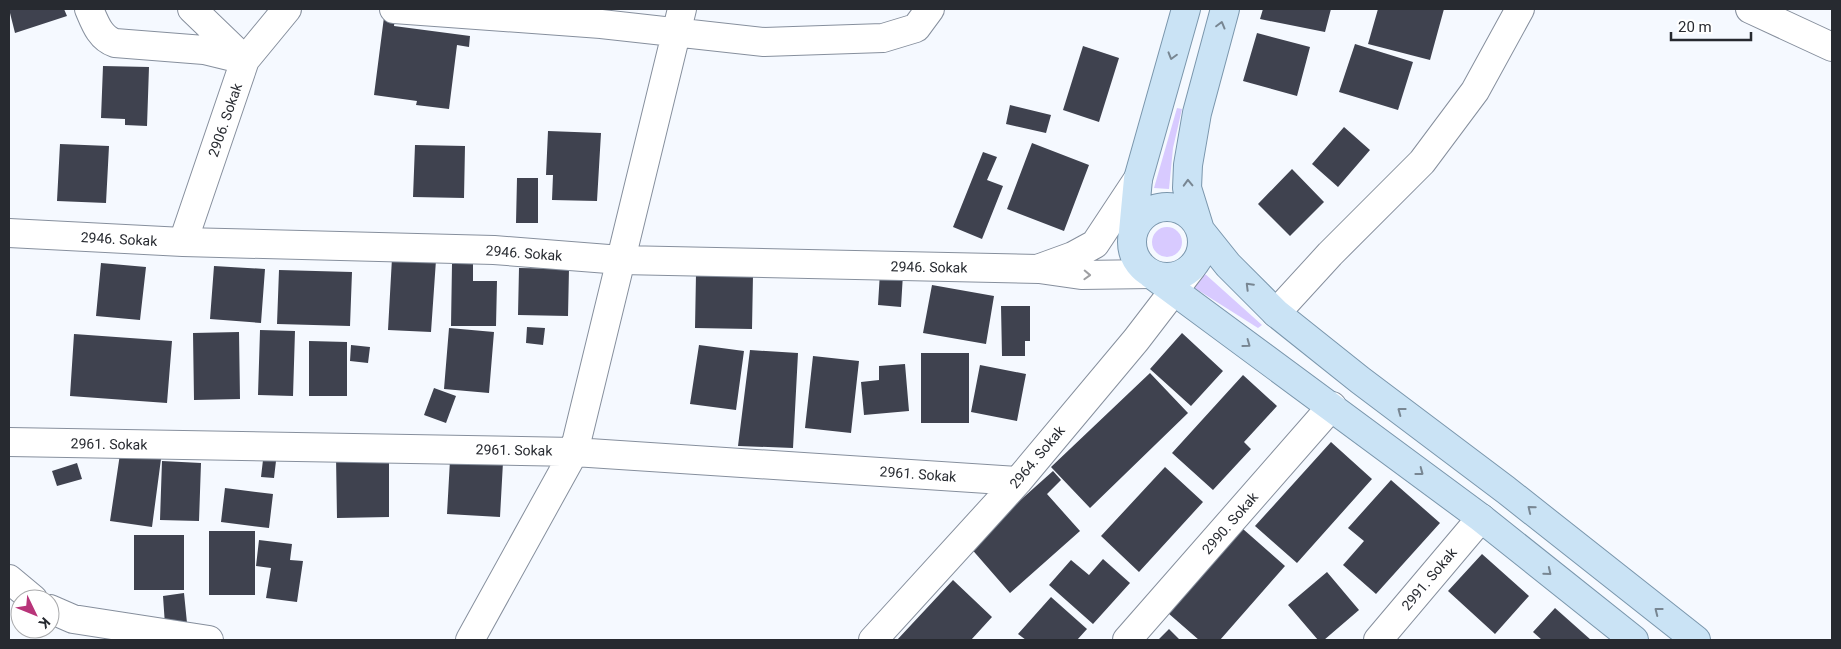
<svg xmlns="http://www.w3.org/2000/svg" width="1841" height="649" viewBox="0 0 1841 649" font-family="Roboto,sans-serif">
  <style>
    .green { fill: #d8caff }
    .building { fill: #3f424f }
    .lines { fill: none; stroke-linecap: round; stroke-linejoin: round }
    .minor-casing { stroke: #868f9d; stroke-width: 30 }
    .major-casing { stroke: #7a96ac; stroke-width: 30 }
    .minor { stroke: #fff; stroke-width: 28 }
    .major { stroke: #cae3f5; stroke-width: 28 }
    .oneway { stroke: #788692 }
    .oneway2 { stroke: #9e9fa2 }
    .labels { text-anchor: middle; stroke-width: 5; stroke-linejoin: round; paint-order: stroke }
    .street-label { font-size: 14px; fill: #272a30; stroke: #fff }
  </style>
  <rect width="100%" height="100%" fill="#f5f9ff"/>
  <path class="green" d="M1177,108L1182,109L1173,148L1169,189L1154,188Z
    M1152 242a15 15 0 1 1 30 0a15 15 0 1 1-30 0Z
    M1204,273L1262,325L1258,328L1193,287Z"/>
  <path class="building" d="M9,9H64L67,16L15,33Z
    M1263,9H1331L1325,32L1260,19Z
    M1378,9H1444L1430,60L1368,44Z
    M384,17L395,18L394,26L470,36L469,47L457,45L449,109L416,105L417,101L374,95Z
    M1257,33L1310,47L1297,96L1243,81Z
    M1355,44L1413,62L1398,110L1339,92Z
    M1083,46L1119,58L1099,122L1063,110Z
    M103,66L149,67L147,126L125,125V119L101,118Z
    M1010,105L1051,115L1046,133L1006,124Z
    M1344,127L1370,150L1338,187L1312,164Z
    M548,131L601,133L597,201L552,200L553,175H546Z
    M1032,143L1089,165L1064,231L1007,209Z
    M60,144L109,146L106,203L57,201Z
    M415,145L465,146L464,198L413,197Z
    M983,152L997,157L987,180L1003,186L982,239L953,227Z
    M1292,169L1324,202L1290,236L1258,204Z
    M517,178H538V223H516Z
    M392,258L436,260L431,332L388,330Z
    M101,263L146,267L140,320L96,316Z
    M452,264H473V281H497L496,326H451Z
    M214,266L265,269L261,323L210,319Z
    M519,268L569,269L568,316L518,315Z
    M279,270L352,272L350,326L277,324Z
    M880,272L903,274L901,307L878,305Z
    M696,274L753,275L752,329L695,328Z
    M932,285L994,296L986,344L923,333Z
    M1001,306H1030V341H1025V356H1002Z
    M527,327L545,328L543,345L526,343Z
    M449,328L494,332L489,393L444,389Z
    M260,330L295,331L293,396L258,395Z
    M239,332L240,399L194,400L193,333Z
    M1182,333L1223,371L1191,406L1150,369Z
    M74,334L172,341L167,403L70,396Z
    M309,341L347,342V396H309Z
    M351,345L370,347L368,363L350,361Z
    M699,345L744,351L736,410L690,404Z
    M750,350L798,353L793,448L738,446Z
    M921,353H969V423H921Z
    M813,356L859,361L851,433L805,428Z
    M905,364L909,411L864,415L861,382L879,380V366Z
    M980,365L1026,374L1017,421L971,412Z
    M1150,373L1188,413L1090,508L1051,467Z
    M1243,375L1277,406L1244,442L1251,449L1213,490L1172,453Z
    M434,388L456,396L446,423L424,415Z
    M1331,442L1372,479L1297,563L1255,526Z
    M120,454L161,459L152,527L110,521Z
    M336,456H389V517L337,518Z
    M263,460L276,461L274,478L261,477Z
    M450,460L503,462L500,517L447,514Z
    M162,461L201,463L199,521L160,520Z
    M77,463L82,479L57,486L52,471Z
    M1165,467L1203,502L1139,572L1101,536Z
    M1053,471L1061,480L1047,494L1080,531L1010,593L969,546Z
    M1391,480L1440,523L1376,594L1343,565L1364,541L1348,528Z
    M225,488L273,494L269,528L221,522Z
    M1243,529L1285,566L1220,640H1199L1168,613Z
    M209,531H255V595H209Z
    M134,535H184V590H134Z
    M259,540L292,544L290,560L303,561L297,602L266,598L271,568L256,566Z
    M1482,554L1529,596L1495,634L1448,591Z
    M1103,559L1130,583L1093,624L1049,585L1071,560L1089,575Z
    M1327,572L1359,610L1324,640H1318L1288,605Z
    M953,580L992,617L971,640H897Z
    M184,593L187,623L165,625L163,596Z
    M1051,597L1087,629L1077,640H1026L1018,634Z
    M1555,608L1591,640H1542L1533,632Z
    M1169,629L1180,640H1158Z"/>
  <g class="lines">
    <g class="minor-casing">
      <path id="minor" d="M89,9C95,23 100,38 115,43L204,50L245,60
        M192,9L244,59
        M394,9L601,24L764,42L883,38L916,28L930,9
        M1750,9L1832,47
        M9,233L183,242L494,250L621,260L1039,269L1081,275L1151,274
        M183,242L245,60L287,9
        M1040,268L1073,256L1095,244L1138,179
        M1276,313L1330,254L1422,162L1475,91L1520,9
        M9,442L574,452L1018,481
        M9,579L33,599
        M50,609L73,619L209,640
        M470,640L574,452L682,9
        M873,640L1018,481L1136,340L1192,267
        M1127,640L1332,406
        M1378,640L1481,518"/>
    </g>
    <g class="major-casing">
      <path id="major" d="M1225,9L1197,113L1188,165L1187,188L1200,230L1228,265L1276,313L1360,380L1506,490L1696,640
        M1132 242a35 35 0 1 1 70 0a35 35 0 1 1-70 0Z
        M1133,232L1138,179L1186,9
        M1151,274L1481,518L1634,640"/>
    </g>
    <use href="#minor" class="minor"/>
    <use href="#major" class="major"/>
  </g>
  <defs><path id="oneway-chevron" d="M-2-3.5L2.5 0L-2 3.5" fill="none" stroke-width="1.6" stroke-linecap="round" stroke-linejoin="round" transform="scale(1.25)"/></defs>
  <g class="oneway">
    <use href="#oneway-chevron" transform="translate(1221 25) rotate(-75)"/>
    <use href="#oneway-chevron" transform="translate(1172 56) rotate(106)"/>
    <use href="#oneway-chevron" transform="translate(1188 183) rotate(-92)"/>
    <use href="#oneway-chevron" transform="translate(1249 286) rotate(-135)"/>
    <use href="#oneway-chevron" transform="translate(1247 344) rotate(36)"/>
    <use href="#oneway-chevron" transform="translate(1401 411) rotate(-143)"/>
    <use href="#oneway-chevron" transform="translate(1420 472) rotate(37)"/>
    <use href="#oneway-chevron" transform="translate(1531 509) rotate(-141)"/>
    <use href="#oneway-chevron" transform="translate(1548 572) rotate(39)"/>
    <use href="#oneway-chevron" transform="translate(1658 611) rotate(-142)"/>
  </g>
  <use class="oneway2" href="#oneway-chevron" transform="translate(1087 275) rotate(2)"/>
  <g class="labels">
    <g class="street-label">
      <text transform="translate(225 120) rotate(-71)" y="5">2906. Sokak</text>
      <text transform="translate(119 239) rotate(3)" y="5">2946. Sokak</text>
      <text transform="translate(524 253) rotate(4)" y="5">2946. Sokak</text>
      <text transform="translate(929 267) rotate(1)" y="5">2946. Sokak</text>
      <text transform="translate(109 444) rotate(1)" y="5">2961. Sokak</text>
      <text transform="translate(514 450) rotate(1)" y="5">2961. Sokak</text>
      <text transform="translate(1037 457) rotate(-50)" y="5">2964. Sokak</text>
      <text transform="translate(918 474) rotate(4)" y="5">2961. Sokak</text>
      <text transform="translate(1230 523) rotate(-49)" y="5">2990. Sokak</text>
      <text transform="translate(1429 579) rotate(-50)" y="5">2991. Sokak</text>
    </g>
  </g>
  <rect width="1841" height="649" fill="none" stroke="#272a30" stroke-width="20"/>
  <g transform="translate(35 614) rotate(133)"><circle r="24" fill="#ffffff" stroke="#a9aaac"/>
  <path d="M0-4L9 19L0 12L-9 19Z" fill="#b83479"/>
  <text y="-8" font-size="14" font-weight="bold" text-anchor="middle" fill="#272a30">K</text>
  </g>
  <path d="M1671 32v8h80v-8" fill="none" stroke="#272a30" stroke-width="2.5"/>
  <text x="1678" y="32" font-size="15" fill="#272a30" stroke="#ffffff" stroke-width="4" paint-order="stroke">20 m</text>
</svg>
